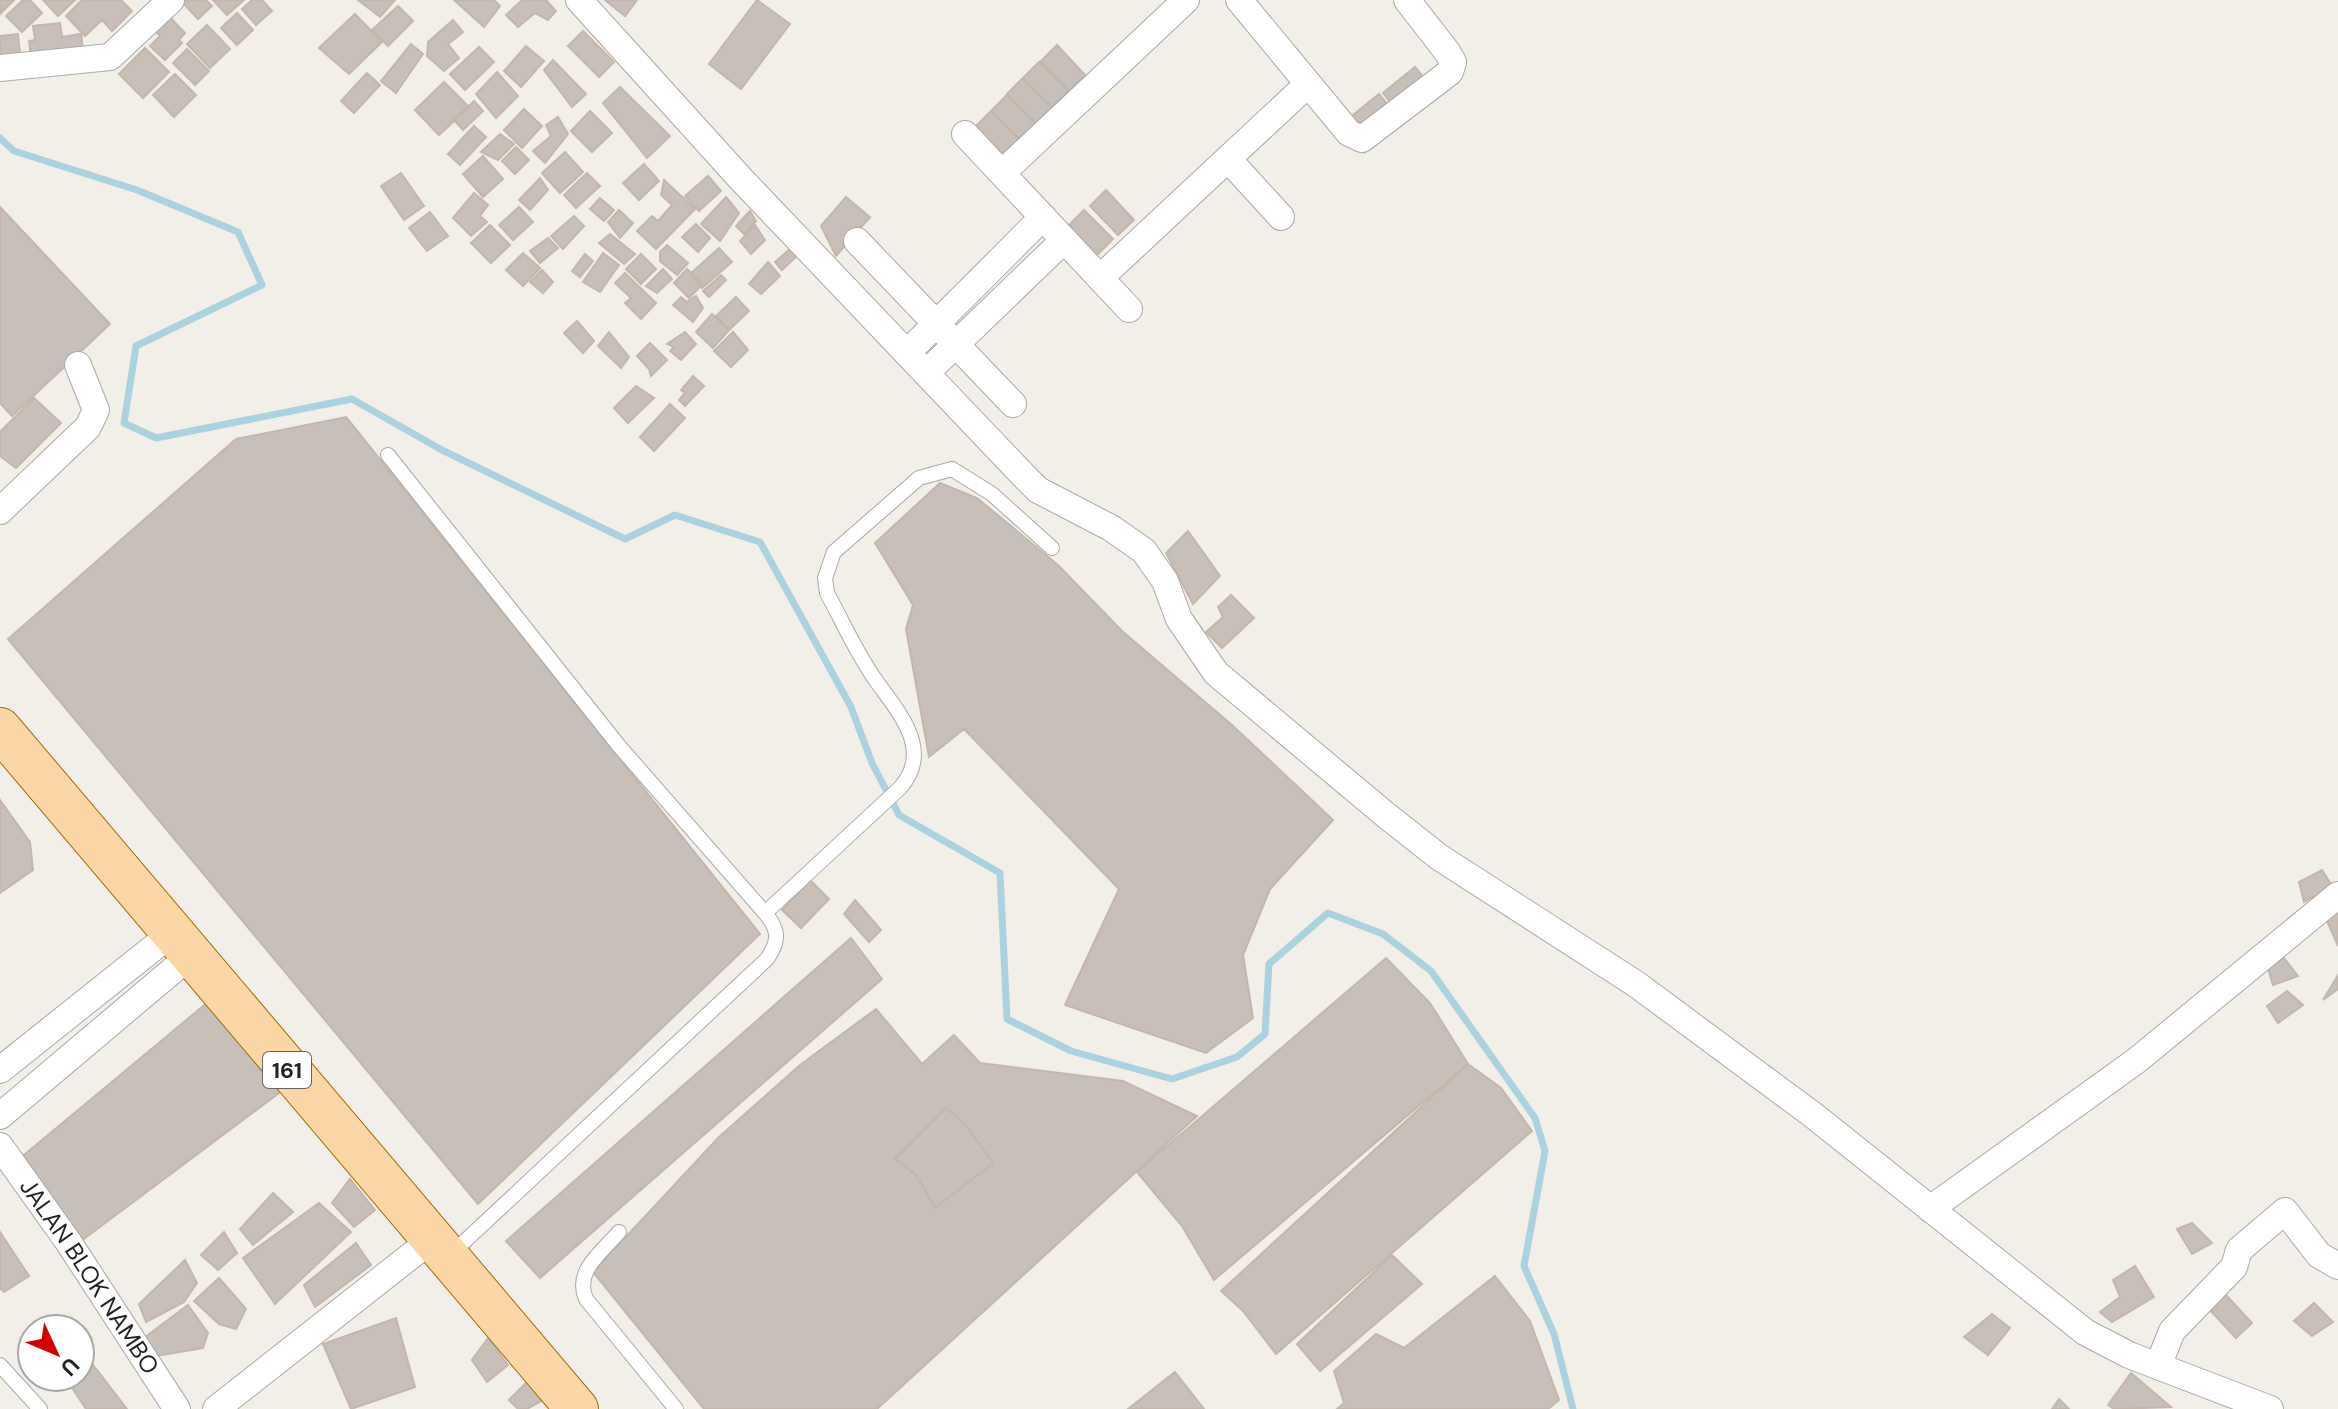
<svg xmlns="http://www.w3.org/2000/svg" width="2338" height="1409" viewBox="0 0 2338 1409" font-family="'DM Sans',sans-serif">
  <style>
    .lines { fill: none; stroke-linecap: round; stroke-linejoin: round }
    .stream { stroke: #aad3df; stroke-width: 7 }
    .building { fill: #c7bfb8; stroke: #c4b6ab; stroke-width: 2 }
    .service-casing { stroke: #a9a9a9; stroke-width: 16 }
    .minor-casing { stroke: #a9a9a9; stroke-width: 28 }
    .primary-casing { stroke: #a06b00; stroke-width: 44 }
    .service { stroke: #fff; stroke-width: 14 }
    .minor { stroke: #fff; stroke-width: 26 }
    .primary { stroke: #fcd6a4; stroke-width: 42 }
    .labels { text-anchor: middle; stroke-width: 6; stroke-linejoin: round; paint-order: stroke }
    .shield { fill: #fff; stroke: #646464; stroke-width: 2 }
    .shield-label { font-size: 22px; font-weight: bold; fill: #222 }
    .street-label { font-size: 24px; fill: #222; stroke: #fff }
  </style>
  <rect width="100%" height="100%" fill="#f2efe9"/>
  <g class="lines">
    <path class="stream" d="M0,138L14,151L137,190L238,232L262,285L136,346L124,423L156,438L352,399L442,450L625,539L675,515L760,542L851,707L872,763L899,815L1000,873L1007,1019L1071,1051L1172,1079L1237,1057L1265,1034L1269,964L1328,913L1383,934L1431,971L1535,1118L1545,1151L1524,1266L1554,1334L1573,1409"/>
  </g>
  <path class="building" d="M0,0H14L0,14Z
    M23,0H30L42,13L22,32L6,16Z
    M43,0H75L58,16Z
    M82,0H121L132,11L112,31L102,20L85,36L66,16Z
    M206,0L212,6L198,19L181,1Z
    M213,0H244L227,15Z
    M252,0H262L272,11L256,25L242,9Z
    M358,0H395L380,17Z
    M454,0H494L500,6L484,27Z
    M522,0H546L556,11L548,20L535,13L518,27L506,15Z
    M605,0H637L625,16Z
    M757,0L790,24L741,89L709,64Z
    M398,6L413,21L388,46L372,30Z
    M164,11L185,33L179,40L182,43L165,60L150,46L160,36L149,25Z
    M237,13L253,30L237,45L221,28Z
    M355,14L382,42L349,74L319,48Z
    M453,20L463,32L448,44L459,58L444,71L427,56L428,42Z
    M60,23L62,37L81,34L83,50L31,57L29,41L35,40L33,26Z
    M207,25L230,49L210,68L187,44Z
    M583,31L614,62L599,77L568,46Z
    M18,34L20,54L0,56V36Z
    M411,44L423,54L396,93L381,81Z
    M1057,45L1085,75L1069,90L1041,61Z
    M526,46L544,61L521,87L504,71Z
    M479,47L494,62L465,90L450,74Z
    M145,48L169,72L143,98L119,74Z
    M187,49L209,71L195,85L173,63Z
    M553,60L586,94L572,107L544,70Z
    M1039,62L1068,91L1052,107L1023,78Z
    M1415,67L1429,84L1397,110L1383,93Z
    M497,72L518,96L496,118L476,94Z
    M367,73L380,85L354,113L341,101Z
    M175,74L196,95L174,117L153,95Z
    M1023,78L1052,108L1036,123L1007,94Z
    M444,82L469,107L439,135L415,110Z
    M620,87L670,136L647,158L603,103Z
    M1379,94L1393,111L1361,137L1347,120Z
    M1007,95L1036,124L1020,140L991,111Z
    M474,101L483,111L463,130L454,120Z
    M524,109L542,126L522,148L504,130Z
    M590,111L612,133L592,152L571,131Z
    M991,111L1020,140L1004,156L975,127Z
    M558,117L568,134L545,163L533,151L551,136L546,125Z
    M474,126L486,137L460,165L448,154Z
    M500,134L514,144L498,160L481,152Z
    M516,147L529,160L515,174L502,161Z
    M565,152L583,172L560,193L542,173Z
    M483,156L503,179L483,197L463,174Z
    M644,164L659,181L639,200L623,183Z
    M401,173L424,206L404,220L381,186Z
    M587,173L600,186L576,208L564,195Z
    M708,176L721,191L699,211L685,196Z
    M540,178L548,190L530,210L519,200Z
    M664,180L695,209L656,249L637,231L652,216L658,221L672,205L661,195Z
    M1106,190L1134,220L1118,235L1090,206Z
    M474,193L488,205L480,216L487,222L471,236L453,218Z
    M726,197L739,213L720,241L701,224Z
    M846,197L870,217L836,256L821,226Z
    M600,198L614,210L604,221L590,209Z
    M0,207L110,324L12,416L0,403Z
    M519,207L533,222L513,240L499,225Z
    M619,210L633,223L620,238L608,222Z
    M1084,210L1113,239L1097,255L1068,226Z
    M750,211L756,221L744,234L736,226Z
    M430,212L448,236L427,251L409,228Z
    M574,216L584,226L563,249L551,236Z
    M696,224L710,238L698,252L682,237Z
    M490,225L510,245L491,263L471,243Z
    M755,225L765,240L751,254L740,241Z
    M610,234L635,254L624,264L599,243Z
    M548,238L558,248L540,263L530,251Z
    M667,245L688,263L677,275L660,261V252Z
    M793,246L800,253L782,270L775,262Z
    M719,248L732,262L702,288L690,274Z
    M523,253L540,268L523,286L506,270Z
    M603,253L619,265L600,292L583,282Z
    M585,254L593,261L580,277L572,271Z
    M641,254L656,269L641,284L626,269Z
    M768,262L780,276L761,294L749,284Z
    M663,269L672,279L657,293L646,286Z
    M687,269L703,284L689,298L674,283Z
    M542,270L553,282L543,293L530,282Z
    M625,273L656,303L641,319L625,303L631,298L615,283Z
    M721,275L726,280L709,297L703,291Z
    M696,296L703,308L693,322L673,305L681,297L687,302Z
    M736,297L749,311L729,330L716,316Z
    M712,314L729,330L713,348L696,332Z
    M577,321L594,341L583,353L564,333Z
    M609,332L629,357L621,368L598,346Z
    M685,332L696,344L681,360L670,351L674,347L667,344Z
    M733,332L748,350L731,367L714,351Z
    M650,343L667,360L651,376L649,369L637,356Z
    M693,376L704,386L685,406L679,400L685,393L681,390Z
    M636,386L654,398L628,423L614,408Z
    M34,398L61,423L16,468L0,456V432Z
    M670,404L685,418L654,451L640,437Z
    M346,417L760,934L478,1204L8,639L236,439Z
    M940,483L977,498L1058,565L1122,631L1232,725L1333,820L1270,889L1243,955L1253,1018L1206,1053L1065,1005L1119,889L964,729L929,757L906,629L913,605L875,543Z
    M1188,531L1220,576L1193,604L1166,553Z
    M1231,595L1254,618L1222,648L1206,632L1223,617L1218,607Z
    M0,800L30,842L33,870L0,893Z
    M2322,870L2332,886L2304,902L2299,882Z
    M810,880L829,899L801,928L782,910Z
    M855,900L881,930L869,942L844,914Z
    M2338,907V946L2325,916Z
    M851,938L882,979L540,1278L506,1241Z
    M1386,958L1430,1003L1468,1064L1214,1280L1182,1226L1137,1172Z
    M2284,958L2298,976L2273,985L2267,965Z
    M2338,975V989L2323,1000Z
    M2287,991L2303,1005L2278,1023L2267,1006Z
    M208,1002L279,1093L77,1244L24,1155Z
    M876,1009L922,1064L954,1035L980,1063L1123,1081L1197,1116L877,1409H704L593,1272L719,1137L800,1065Z
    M1468,1064L1501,1088L1532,1131L1276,1354L1243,1311L1221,1291Z
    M946,1108L966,1125L993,1163L935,1208L916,1175L895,1159Z
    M350,1179L375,1210L354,1227L332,1203Z
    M273,1193L293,1212L253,1245L240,1229Z
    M319,1203L351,1232L275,1304L243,1258Z
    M2192,1223L2212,1243L2192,1254L2177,1229Z
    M0,1232L29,1276L4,1292L0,1288Z
    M224,1232L237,1253L218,1270L201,1255Z
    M356,1243L371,1265L315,1307L304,1285Z
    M1392,1255L1422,1284L1320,1371L1297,1344Z
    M185,1260L197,1283L184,1302L146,1322L139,1304Z
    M2135,1266L2154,1297L2112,1322L2100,1312L2120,1297L2113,1280Z
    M1495,1276L1530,1321L1559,1400L1548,1409H1337L1344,1403L1334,1371L1376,1334L1404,1348Z
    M219,1278L246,1309L236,1329L219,1324L194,1301Z
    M2225,1294L2252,1323L2236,1338L2209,1309Z
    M2314,1303L2333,1322L2312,1336L2294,1321Z
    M188,1305L208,1333L203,1348L156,1356L144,1338Z
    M1992,1314L2010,1328L1988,1355L1964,1337Z
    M396,1318L415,1387L351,1409L323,1344Z
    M62,1321L67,1329H48Z
    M488,1338L508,1365L487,1382L472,1360Z
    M80,1348L127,1409H86L65,1377H80Z
    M1175,1372L1204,1409H1128Z
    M2131,1373L2171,1407L2114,1409L2108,1405Z
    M529,1380L545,1399L527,1409H518L509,1400Z
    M2059,1399L2069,1409H2052Z"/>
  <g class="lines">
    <g class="service-casing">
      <path id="service" d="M388,455L619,746L765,913C779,930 780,940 767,959L450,1255
        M765,913L900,788C934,750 898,712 877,682C857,655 843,622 827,593L825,578L834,552L919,478L952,469L992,494L1052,548
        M619,1232C601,1253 574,1271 586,1299L676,1409
        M0,1365L40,1409"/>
    </g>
    <g class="minor-casing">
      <g id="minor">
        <path d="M579,0L740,178L1024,476L1038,490L1111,528L1144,551L1165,581L1179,619L1216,673L1387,816L1439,857L1636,984L1813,1115L2085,1332L2129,1355L2270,1409"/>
        <path d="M1239,0L1349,133L1362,139L1450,72L1453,62L1448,53L1407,0"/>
        <path d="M0,68L110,57L171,0"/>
        <path d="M965,134L1129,309"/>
        <path d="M1228,159L1281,217"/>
        <path d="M1002,173L1186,0"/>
        <path d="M857,241L1013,404"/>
        <path d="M1100,278L1308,84"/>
        <path d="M907,353L1043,217"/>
        <path d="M926,373L1064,240"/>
        <path d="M0,511L88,427L96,410L78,365"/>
        <path d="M0,1070L172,933"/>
        <path d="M0,1116L191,955"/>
        <path id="s1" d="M0,1146L69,1243L177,1409"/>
        <path d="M1930,1209L2136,1061L2338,895"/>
        <path d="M2158,1366L2172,1331L2234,1267L2239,1250L2285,1211L2319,1255L2338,1266"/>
        <path d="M216,1409L431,1240"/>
      </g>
    </g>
    <g class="primary-casing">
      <path id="primary" d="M0,729L577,1409"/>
    </g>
    <use href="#service" class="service"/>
    <use href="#minor" class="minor"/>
    <use href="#primary" class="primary"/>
  </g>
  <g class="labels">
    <rect class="shield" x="263" y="1052" width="48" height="36" rx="6"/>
    <g class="shield-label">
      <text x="287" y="1078">161</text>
    </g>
    <g class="street-label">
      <text dy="8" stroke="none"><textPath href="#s1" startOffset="158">JALAN BLOK NAMBO</textPath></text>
    </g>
  </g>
  <g transform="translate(56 1353) rotate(134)"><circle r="38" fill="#ffffff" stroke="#a7a7a7" stroke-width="2"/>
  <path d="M0-6L14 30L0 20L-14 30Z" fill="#d40000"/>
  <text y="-12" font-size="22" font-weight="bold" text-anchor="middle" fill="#222222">U</text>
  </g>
</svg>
